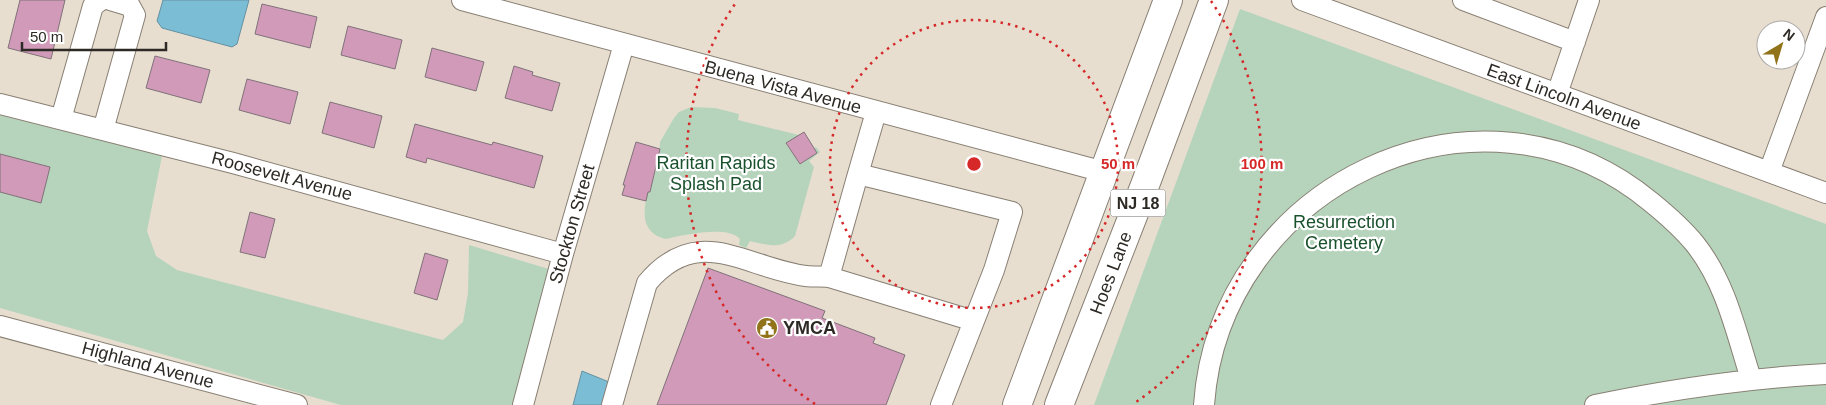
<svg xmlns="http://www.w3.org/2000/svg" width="1826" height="405" viewBox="0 0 1826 405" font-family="Arial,sans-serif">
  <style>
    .green { fill: #b5d4bb }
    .water { fill: #7cbdd6; stroke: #6491a1 }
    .building { fill: #d09ab8; stroke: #807279 }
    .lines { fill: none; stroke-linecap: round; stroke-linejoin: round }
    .minor-casing { stroke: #887f73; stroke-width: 22 }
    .highway-casing { stroke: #887f73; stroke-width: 30 }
    .minor { stroke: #fff; stroke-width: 20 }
    .highway { stroke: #fff; stroke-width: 28 }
    .ring { fill: none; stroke: #d62828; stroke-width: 2.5; stroke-dasharray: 2.5 5 }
    .labels { text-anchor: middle; stroke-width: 4.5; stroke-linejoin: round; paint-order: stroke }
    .shield { fill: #fff; stroke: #6c6966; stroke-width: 1 }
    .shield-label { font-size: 16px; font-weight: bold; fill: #2d2924 }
    .street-label { font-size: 18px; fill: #2d2924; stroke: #fff }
    .park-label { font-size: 18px; fill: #1a512d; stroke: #fff }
    .poi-label { font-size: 18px; font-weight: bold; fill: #2d2924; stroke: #fff; text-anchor: start }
    .centre { fill: #d62828; stroke: #fff; stroke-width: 2.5 }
    .ring-label { font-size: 15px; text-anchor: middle; font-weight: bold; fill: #d62828; stroke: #fff; stroke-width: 4.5; stroke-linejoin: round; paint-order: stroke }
  </style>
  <rect width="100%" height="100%" fill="#e7ded0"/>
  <path class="green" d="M1240,9L1826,224V405H1094Z
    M691,107L715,108L739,114L738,120L799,135L786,144L800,164L817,153L814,148L816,147L820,152L809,161L814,167L795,236C781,250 768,245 750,241L746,248L739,245L740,239C727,225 684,235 666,239C640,233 643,210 648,192H650L659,159L660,142L674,118L679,112Z
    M0,115L162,156L147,231L156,256L177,270L443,340L463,322L468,293L469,245L552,270L514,405H341L0,308Z"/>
  <path class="water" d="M163,0H249L237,44L232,47L162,28L157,21Z
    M582,371L609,382L603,405H573Z"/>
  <path class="building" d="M20,0H65L51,59L8,48Z
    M262,4L317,17L310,48L255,34Z
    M348,26L402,40L395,69L341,55Z
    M432,48L484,62L476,91L425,77Z
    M155,56L210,70L201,103L146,88Z
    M514,66L533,72L532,75L560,83L552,111L505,98Z
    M247,79L298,92L290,124L239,110Z
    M330,102L382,116L374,148L322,133Z
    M415,124L492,145L493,142L543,156L534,188L427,158L426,163L406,157Z
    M804,132L817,153L800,164L786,143Z
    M636,142L660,149L650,192H648L646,201L622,195L625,185H623Z
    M0,154L50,167L41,203L0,192Z
    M250,212L275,219L265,258L240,252Z
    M425,253L448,260L437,300L414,293Z
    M708,268L825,311L822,318L875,338L873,343L905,355L886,405H657Z"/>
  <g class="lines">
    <g class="minor-casing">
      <path id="minor" d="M462,0L1104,172
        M1302,0L1826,193
        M1463,0L1575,42
        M1557,94L1589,0
        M0,104L233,163L563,254
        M876,112L858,174L1012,212L994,270L941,405
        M61,119L93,6L101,0
        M103,130L135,15L130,6L110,0
        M1769,172L1826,17
        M858,174L829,277L974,321
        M0,326L297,405
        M523,405L563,254L624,44
        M612,405L647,283C698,222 745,268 806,276C814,277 822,276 829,277
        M1204,405C1219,187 1478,59 1651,202C1667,215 1682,228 1695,244C1726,283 1736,332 1751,379
        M1595,405C1672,389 1748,378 1826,374"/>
    </g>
    <g class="highway-casing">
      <path id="highway" d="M1017,405L1168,0
        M1059,405L1145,185L1214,0"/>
    </g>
    <use href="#minor" class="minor"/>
    <use href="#highway" class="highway"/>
  </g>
  <g class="ring">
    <circle cx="974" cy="164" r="144"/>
    <path d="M815 404A288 288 0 0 1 737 1M1211 1A288 288 0 0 1 1133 404"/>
  </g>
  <defs>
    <g id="civic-disc" transform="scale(1.125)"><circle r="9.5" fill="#917319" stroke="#fff"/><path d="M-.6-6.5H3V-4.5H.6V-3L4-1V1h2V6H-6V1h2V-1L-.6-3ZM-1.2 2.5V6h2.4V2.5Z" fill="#fff"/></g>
  </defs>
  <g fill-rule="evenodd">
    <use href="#civic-disc" x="767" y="328"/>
  </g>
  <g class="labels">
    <rect class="shield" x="1110.5" y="189.5" width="55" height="27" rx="4"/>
    <g class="shield-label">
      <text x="1138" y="209">NJ 18</text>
    </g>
    <g class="street-label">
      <text transform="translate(783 87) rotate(15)" y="6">Buena Vista Avenue</text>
      <text transform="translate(1564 97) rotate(20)" y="6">East Lincoln Avenue</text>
      <text transform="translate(282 176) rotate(15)" y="6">Roosevelt Avenue</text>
      <text transform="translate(572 224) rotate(-74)" y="6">Stockton Street</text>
      <text transform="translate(1111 273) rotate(-69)" y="6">Hoes Lane</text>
      <text transform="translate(148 365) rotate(15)" y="6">Highland Avenue</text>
    </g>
    <g class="park-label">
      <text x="716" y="169">Raritan Rapids<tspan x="716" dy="21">Splash Pad</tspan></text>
      <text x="1344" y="228">Resurrection<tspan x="1344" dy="21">Cemetery</tspan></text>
    </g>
    <g class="poi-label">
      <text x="783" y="334">YMCA</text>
    </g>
  </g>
  <circle cx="974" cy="164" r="8" class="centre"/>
  <g class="ring-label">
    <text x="1118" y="169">50 m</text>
    <text x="1262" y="169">100 m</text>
  </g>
  <g transform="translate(1781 45) rotate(38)"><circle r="24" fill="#ffffff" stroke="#aba9a7"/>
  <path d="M0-4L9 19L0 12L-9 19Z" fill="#917319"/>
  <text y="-8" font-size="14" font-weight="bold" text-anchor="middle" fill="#2d2924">N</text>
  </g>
  <path d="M22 42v8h144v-8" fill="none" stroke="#2d2924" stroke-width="2.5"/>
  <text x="30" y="42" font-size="15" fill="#2d2924" stroke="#ffffff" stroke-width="4" paint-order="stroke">50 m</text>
</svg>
